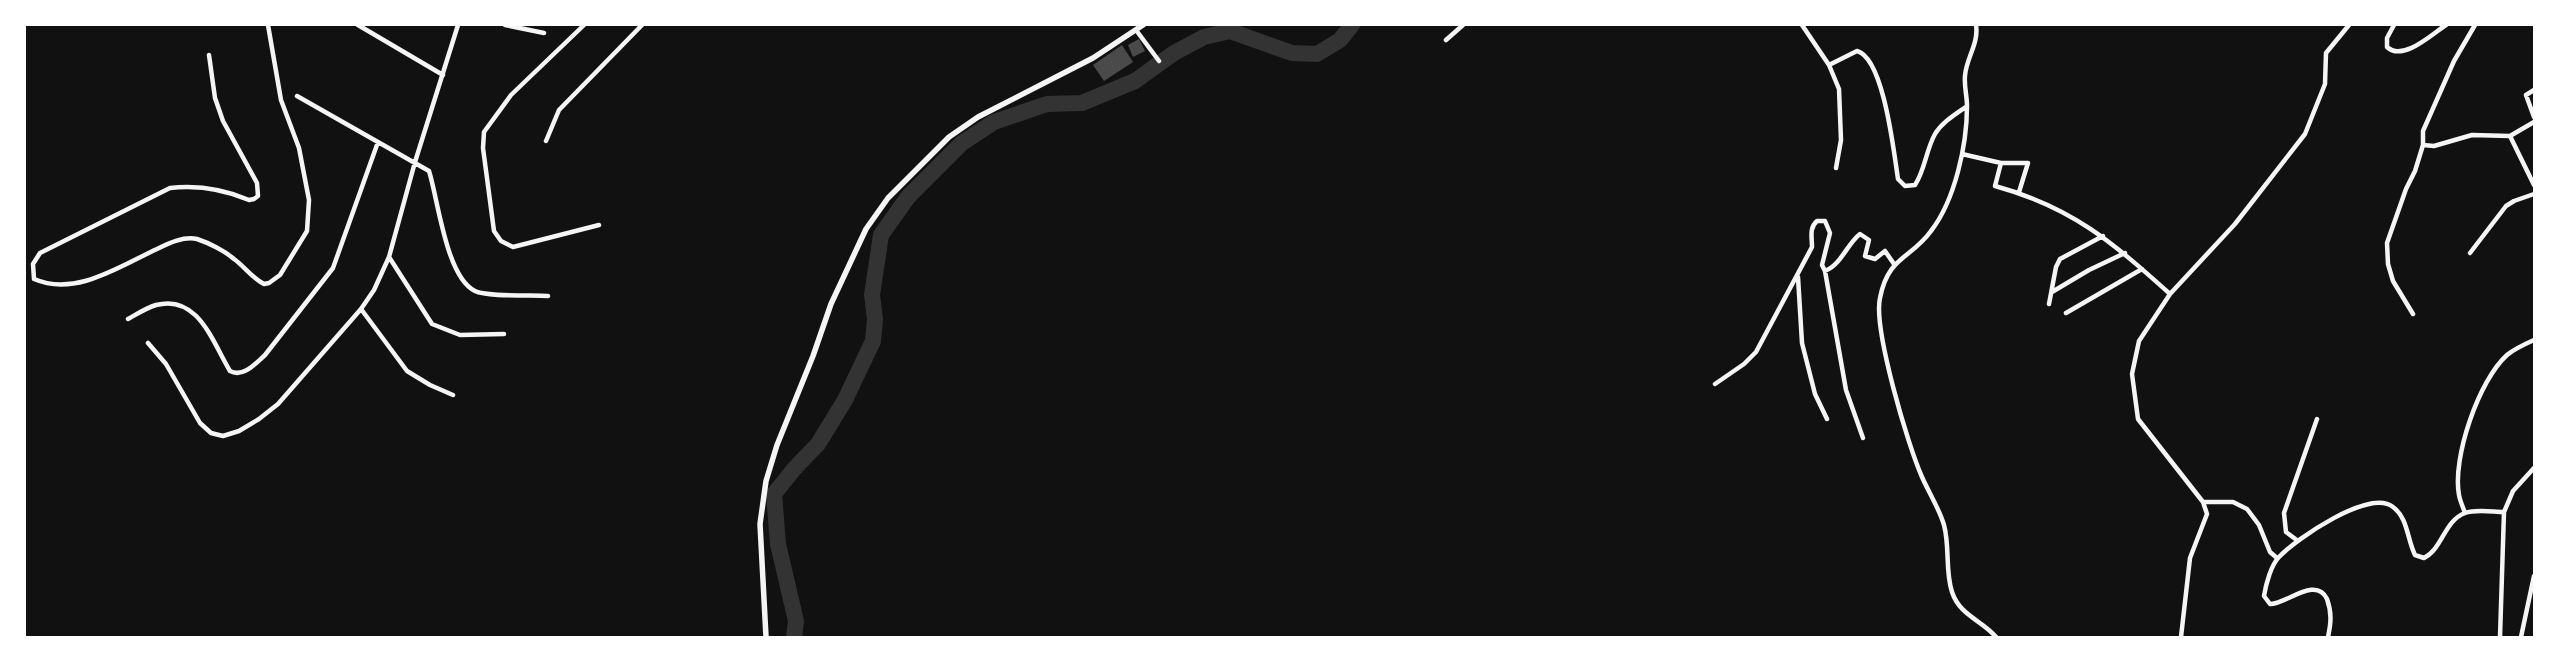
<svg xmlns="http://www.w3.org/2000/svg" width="2559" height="662" viewBox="0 0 2559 662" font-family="'Public Sans',sans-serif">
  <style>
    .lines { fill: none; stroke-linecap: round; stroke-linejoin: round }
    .river { stroke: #333; stroke-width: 16 }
    .building { fill: #4a4a4a }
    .minor { stroke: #f5f5f5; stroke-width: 4.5 }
    .tertiary { stroke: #f5f5f5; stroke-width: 5.5 }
  </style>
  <rect width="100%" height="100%" fill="#111"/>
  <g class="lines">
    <path class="river" d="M794,637L796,621L778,544L774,494L794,469L818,444L845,400L873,341L875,319L872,295L881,235L908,197L962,143L994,122L1047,104L1082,103L1135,81L1174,53L1204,37L1230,31L1292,53L1317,54L1340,40L1352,25"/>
  </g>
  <path class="building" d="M1139,39L1145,51L1133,57L1128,45Z
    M1122,45L1133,62L1104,81L1093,65Z"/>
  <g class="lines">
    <path class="minor" d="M358,25L443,75
      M505,25L544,33
      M584,25L511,95L484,132L483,148L494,231L501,241L513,247L599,225
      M1802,25L1829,65L1839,89L1841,140L1836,168
      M1976,25C1979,44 1966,58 1965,76C1964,86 1967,96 1967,106C1967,145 1955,200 1931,231C1911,259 1888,256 1880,298C1873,328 1908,446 1922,477C1929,493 1939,508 1944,525C1950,547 1945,571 1952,592C1960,616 1982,620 1996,637
      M2394,25L2387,38V47C2403,62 2432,34 2446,25
      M1136,30L1159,61
      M1446,40L1463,25
      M209,55L215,98L223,121L257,183L258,196L254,199L249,200C223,189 197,185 170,188L40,253L33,264L34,279C76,297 120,266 157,249C169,243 184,236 197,239C209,243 225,251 234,259C245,267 252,278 264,284L269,283L280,275L307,231L309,200L299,148L281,100L268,25
      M1829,65L1857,51C1884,58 1894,154 1898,179L1905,186L1915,185C1925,170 1926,150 1935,134C1942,122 1956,114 1967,106
      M2534,90L2526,95L2534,117
      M297,96L429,171C438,199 446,277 475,291C487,297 532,295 548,296
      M2510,136L2534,185
      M546,141L559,110L642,25
      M2423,145L2434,146L2472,135L2510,136L2534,122
      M1962,154L2001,163H2028L2019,192
      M2001,163L1995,186C2072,207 2112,242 2170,294
      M2470,253L2506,206L2514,201L2534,194
      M389,257L432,324L460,335L504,334
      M1825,271C1841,265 1847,244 1860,234L1869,240L1865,256L1875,259L1885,251L1894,264
      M1798,277L1802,343L1815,394L1827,419
      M2052,292L2089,270L2125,253
      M2049,304L2056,267L2060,259L2103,236
      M361,309L407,371L430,385L453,395
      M2066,313L2142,269
      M2413,314L2393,281L2388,264L2387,243L2406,189L2415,171L2423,145V131L2454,61L2475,25
      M128,319C137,314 146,308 156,305C198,294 212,341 230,371C243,378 255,364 265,355L333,268L378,142
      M148,343L166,364L200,423L211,433L223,436L239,431L259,419L278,404L361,309L374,290L389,257L415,162L458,25
      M1715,384L1744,364L1756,352L1812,247C1812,237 1809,228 1817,221H1825L1830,233L1822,265L1825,271L1846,390L1863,438
      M2203,502H2233L2247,509L2259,525L2270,552L2277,558
      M2465,513C2463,507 2460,501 2459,495C2452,458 2479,380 2507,355C2514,349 2525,344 2534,340
      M2298,541L2286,532L2284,513L2317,419
      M2181,637L2190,558L2207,514L2203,502L2138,419L2132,374L2139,341L2170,294L2235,224L2305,134L2325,84L2326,53L2349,25
      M2328,637C2331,623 2332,613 2327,599C2316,575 2285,605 2270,604L2264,596C2266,584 2271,565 2279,557C2296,539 2370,488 2393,507C2408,518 2407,539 2415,555L2424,558C2443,548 2444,521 2465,513C2476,509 2493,512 2504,512
      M2500,637L2504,512L2513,491L2534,468
      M2521,637L2534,576"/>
    <path class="tertiary" d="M766,637L760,524L766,481L777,445L813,356L831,304L866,229L888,198L949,137L978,117L1093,58L1143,25"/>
  </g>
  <rect width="2559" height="662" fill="none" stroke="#ffffff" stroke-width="52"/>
</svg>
